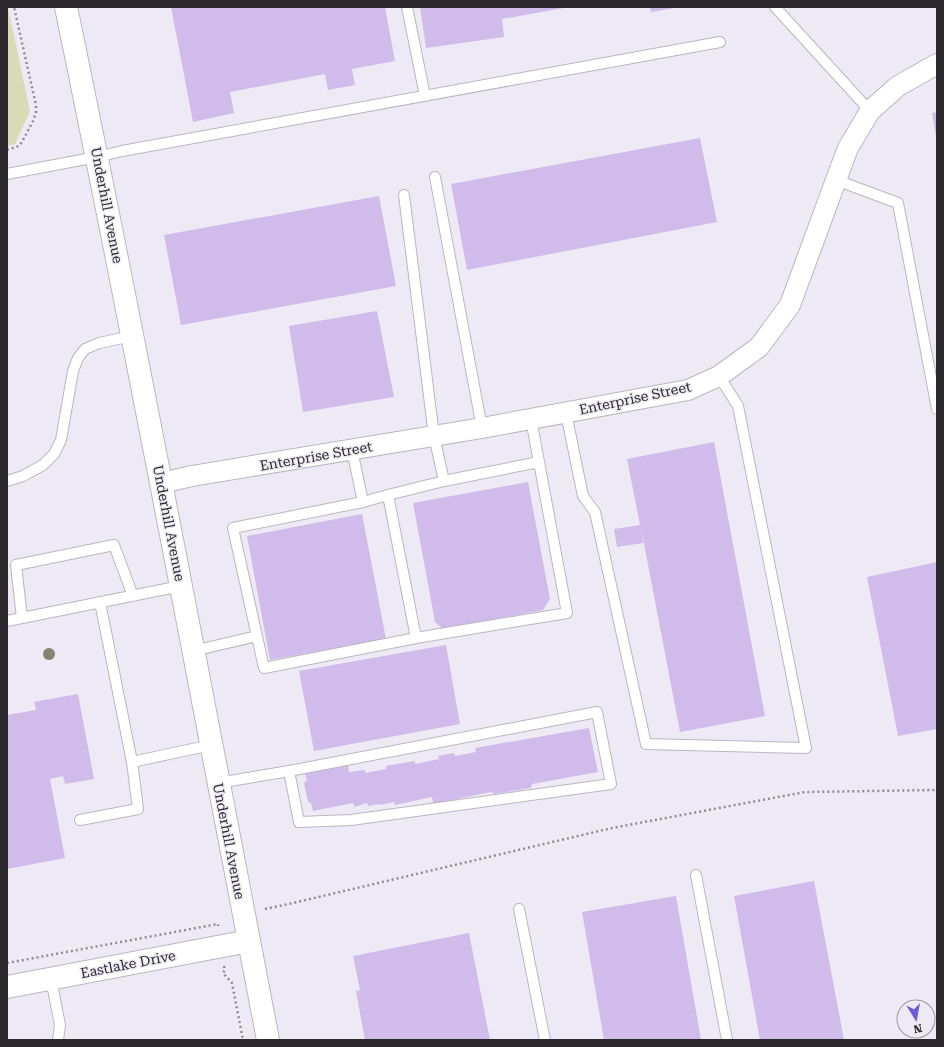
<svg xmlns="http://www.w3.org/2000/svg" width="944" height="1047" viewBox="0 0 944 1047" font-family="'Roboto Serif',serif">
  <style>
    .green { fill: #d8dbb5 }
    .building { fill: #d0bbea }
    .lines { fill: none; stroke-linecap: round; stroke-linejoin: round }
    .lane-casing { stroke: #bab6c0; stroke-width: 12 }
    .street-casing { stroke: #bab6c0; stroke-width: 22 }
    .secondary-casing { stroke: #bab6c0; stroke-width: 24 }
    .path { stroke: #8e8b92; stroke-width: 2.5; stroke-dasharray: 2 3; stroke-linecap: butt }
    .lane { stroke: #fff; stroke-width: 10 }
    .street { stroke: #fff; stroke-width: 20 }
    .secondary { stroke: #fff; stroke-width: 22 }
    .tree { fill: #858472 }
    .labels { text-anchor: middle; stroke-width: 3; stroke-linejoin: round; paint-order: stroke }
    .street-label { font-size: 14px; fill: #2c2a2e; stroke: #eeeaf5 }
  </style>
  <rect width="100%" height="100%" fill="#eeeaf5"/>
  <path class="green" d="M7,7H8L30,111L15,144L7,146Z"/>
  <path class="building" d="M171,7H385L395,61L352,69L355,85L328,90L325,74L230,92L234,113L193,122Z
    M420,7H564V8L502,19L504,37L426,48Z
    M650,7H675V8L651,12Z
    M937,112V136H936L932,113Z
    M700,138L717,222L467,270L451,184Z
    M379,196L396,286L181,325L164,235Z
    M377,311L394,397L303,412L289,326Z
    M714,442L765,716L680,732L641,528L643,543L617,547L614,529L640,525L627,459Z
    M528,482L550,599L543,610L443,629L435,622L413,503Z
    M362,514L386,639L270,660L247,536Z
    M937,562V729L898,736L867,577Z
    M446,645L460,724L314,751L299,671Z
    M78,694L94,779L65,784L63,776L50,779L65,858L7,869V715L36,710L34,702Z
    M589,728L598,772L532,784L531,788L494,794L491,792L433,804L432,797L395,805L394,802L380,805V804L368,806L367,803L355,807L353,803L313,811L311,803L308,802L304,783L307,780L305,773L348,765L349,772L365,770V773L386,769V766L415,761V764L439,759L438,756L454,753L455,756L476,752L475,748Z
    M814,881L844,1040H760L734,896Z
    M676,896L701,1040H604L582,912Z
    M469,933L490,1040H365L356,991L360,990L353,956Z"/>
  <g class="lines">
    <g class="lane-casing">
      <path id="lane" d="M407,7L425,96
        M775,7L870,111
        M7,174L97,157L122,151L720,42
        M435,177L482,428
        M836,180L898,203L937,409
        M566,413L583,496L595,512L646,744L806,748L738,406L719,376
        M352,450L363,502L233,528L264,668L416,638L388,495L363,502
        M7,481L23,476L43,465L54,454L61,440L73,371L78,358L85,349L99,343L132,336
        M444,481L539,462L531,419
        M388,495L444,481L434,436L404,195
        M100,602L132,762L211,745
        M22,618L16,565L114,545L133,596
        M7,621L181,586
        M416,638L567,613L539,462
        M193,651L257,636
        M218,783L289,771L597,712L611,784L351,820L299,822L289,771
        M80,820L138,809L132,762
        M696,875L727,1040
        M519,909L545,1040
        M51,979L60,1025L58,1040"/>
    </g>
    <g class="street-casing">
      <path id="street" d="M161,483L192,476L482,428L688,390L719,376L759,347L790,305L836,180L848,148L870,111L898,86L937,64"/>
    </g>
    <g class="secondary-casing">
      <path id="secondary" d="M66,7C137,351 202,696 268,1040
        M7,987L249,941"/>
    </g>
    <path class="path" d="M7,150L19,146L22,142L33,121L36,113V105L14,7
      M265,909L293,903L612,828L805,792L937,790
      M7,963L218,924V926
      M224,966L225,970L223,973L232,983L243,1040"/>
    <use href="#lane" class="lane"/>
    <use href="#street" class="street"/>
    <use href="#secondary" class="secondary"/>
  </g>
  <circle class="tree" cx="49" cy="654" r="6"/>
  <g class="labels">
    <g class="street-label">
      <text transform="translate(107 205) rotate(79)" y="5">Underhill Avenue</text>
      <text transform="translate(635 398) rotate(-12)" y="5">Enterprise Street</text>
      <text transform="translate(316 456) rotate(-10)" y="5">Enterprise Street</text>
      <text transform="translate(169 523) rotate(79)" y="5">Underhill Avenue</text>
      <text transform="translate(229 841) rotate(79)" y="5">Underhill Avenue</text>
      <text transform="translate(128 964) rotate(-11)" y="5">Eastlake Drive</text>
    </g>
  </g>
  <rect width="944" height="1047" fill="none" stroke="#2c2a2e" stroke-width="16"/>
  <g transform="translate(916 1019) rotate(169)"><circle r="19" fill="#eeeaf5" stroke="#a09da5"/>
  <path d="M0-3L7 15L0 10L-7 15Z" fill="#6b5bd4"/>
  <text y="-6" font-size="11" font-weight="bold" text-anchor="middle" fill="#2c2a2e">N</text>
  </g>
</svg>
